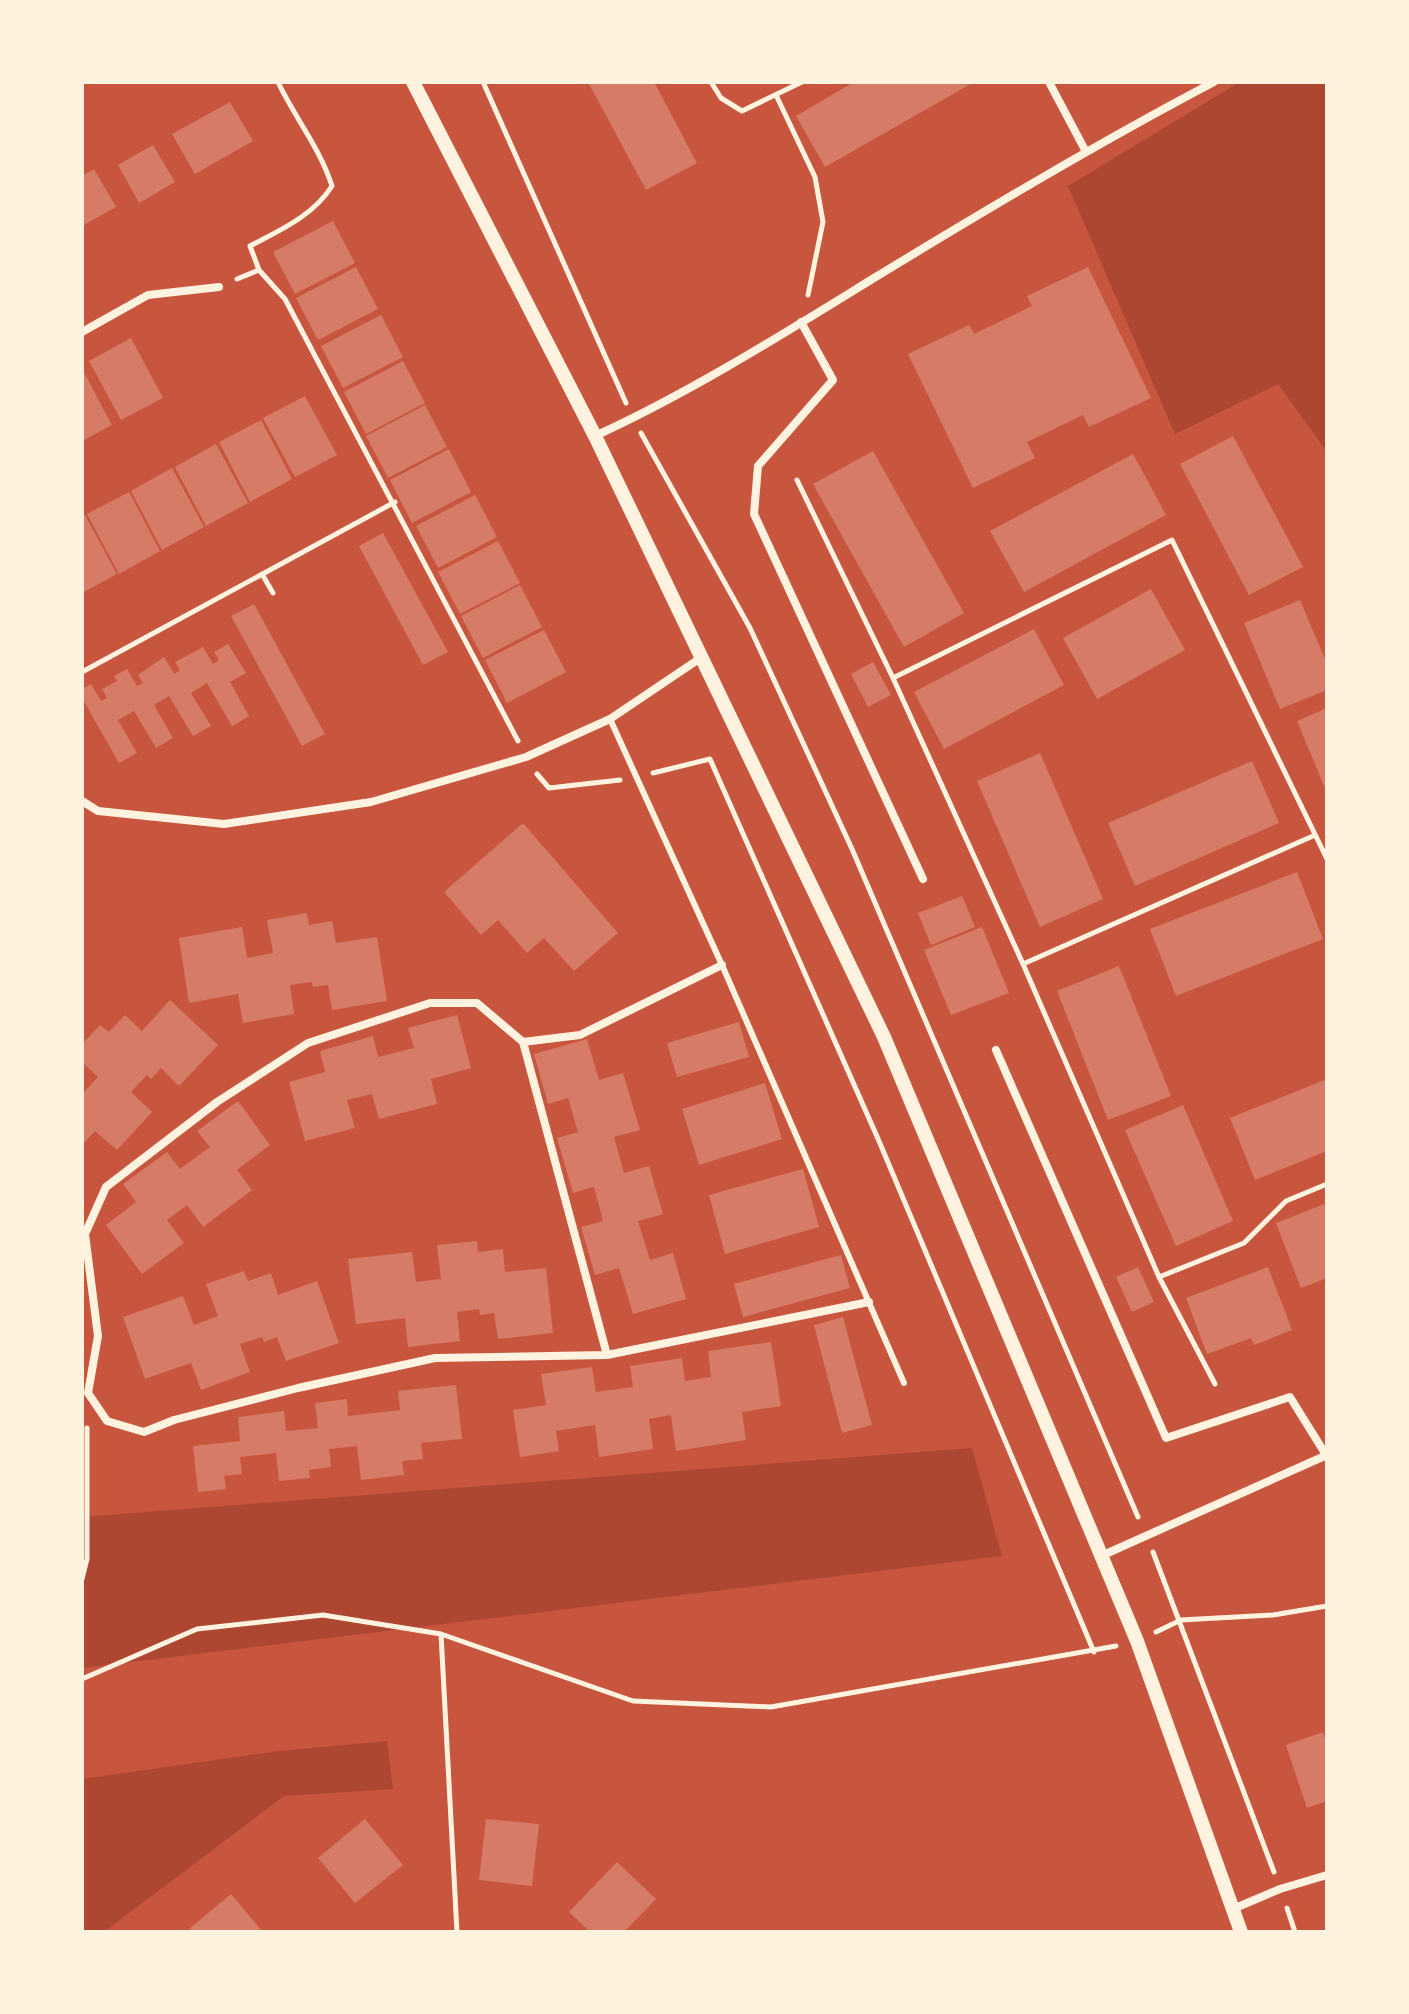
<svg xmlns="http://www.w3.org/2000/svg" width="1409" height="2014" viewBox="0 0 1409 2014" font-family="Raleway,sans-serif">
  <style>
    .green { fill: #ae4732 }
    .building { fill: #d67c66 }
    .lines { fill: none; stroke-linecap: round; stroke-linejoin: round }
    .path { stroke: #fff3e0; stroke-width: 5 }
    .service { stroke: #fff3e0; stroke-width: 6 }
    .minor { stroke: #fff3e0; stroke-width: 8 }
    .tertiary { stroke: #fff3e0; stroke-width: 14 }
  </style>
  <rect width="100%" height="100%" fill="#c8553d"/>
  <path class="green" d="M1327,82V452L1278,384L1175,434L1068,186L1238,83Z
    M972,1448L1002,1556L82,1668V1517Z
    M387,1741L393,1789L284,1796L104,1932H82V1779L279,1751Z"/>
  <path class="building" d="M588,82H654L697,163L646,190Z
    M854,82H974L825,167L796,116Z
    M230,102L253,141L195,174L172,134Z
    M153,145L175,182L139,203L118,165Z
    M94,169L116,207L82,226V176Z
    M333,221L355,263L295,294L273,252Z
    M356,267L378,309L318,340L296,298Z
    M1088,267L1151,398L1089,427L1083,415L1027,442L1035,458L973,488L908,354L969,325L974,334L1032,306L1027,296Z
    M381,315L403,357L343,388L321,346Z
    M131,338L163,398L121,420L89,361Z
    M403,361L425,403L366,434L344,392Z
    M82,369L112,425L82,441Z
    M305,396L337,455L295,477L263,418Z
    M425,405L447,447L388,478L366,436Z
    M261,420L292,479L250,502L219,442Z
    M1233,436L1303,567L1249,595L1180,464Z
    M216,444L248,503L206,526L175,467Z
    M449,449L471,492L412,523L390,480Z
    M873,451L964,613L904,647L813,484Z
    M1133,454L1166,515L1024,592L990,531Z
    M172,468L204,527L162,550L131,491Z
    M129,492L160,551L119,574L87,514Z
    M475,495L497,537L438,568L416,526Z
    M85,515L117,574L82,593V517Z
    M383,533L448,652L423,665L359,546Z
    M498,541L520,583L460,614L438,572Z
    M520,585L542,627L483,658L461,616Z
    M1151,589L1185,650L1097,699L1063,638Z
    M1300,600L1327,664V690L1280,709L1244,623Z
    M254,604L325,734L302,746L231,616Z
    M1034,629L1064,685L944,749L914,692Z
    M544,630L566,672L507,703L485,660Z
    M228,644L246,673L230,682L249,716L232,726L207,683L191,693L211,726L193,736L169,696L154,705L173,738L156,748L134,711L118,720L137,753L119,763L82,698V689L91,684L101,701L107,698L102,689L117,681L114,676L127,669L137,686L143,683L138,675L164,657L174,674L180,670L175,662L203,647L213,664L219,660L214,652Z
    M873,662L891,695L868,707L851,674Z
    M1327,708V793L1297,721Z
    M1040,753L1103,899L1040,927L977,781Z
    M1252,761L1279,823L1135,886L1108,823Z
    M523,823L618,933L574,971L544,938L527,953L498,920L481,935L444,892Z
    M1297,872L1323,939L1176,996L1150,929Z
    M962,896L975,927L931,945L918,913Z
    M307,913L309,925L332,921L336,943L377,937L387,1001L332,1010L328,985L313,987L312,982L290,985L294,1014L243,1023L238,994L189,1003L179,938L242,927L247,958L273,953L267,920Z
    M982,927L1009,993L951,1015L924,950Z
    M1119,966L1171,1096L1108,1120L1057,991Z
    M170,1000L218,1045L179,1086L161,1068L151,1079L147,1075L131,1092L152,1112L117,1150L95,1131L82,1145V1094L98,1077L82,1062V1044L100,1025L109,1032L125,1015L142,1031Z
    M457,1015L471,1068L431,1079L437,1104L379,1119L372,1094L347,1100L355,1128L305,1141L289,1082L325,1072L320,1051L373,1036L378,1057L414,1048L408,1028Z
    M739,1022L749,1057L677,1077L667,1043Z
    M587,1039L599,1080L623,1073L640,1130L614,1137L624,1173L649,1166L663,1214L638,1221L650,1260L673,1253L686,1299L633,1314L619,1268L595,1275L581,1227L603,1221L594,1187L573,1193L557,1138L578,1132L568,1098L548,1104L534,1054Z
    M1327,1079V1151L1255,1180L1230,1118Z
    M765,1083L782,1139L699,1165L682,1109Z
    M238,1101L270,1145L237,1170L252,1190L203,1227L187,1205L167,1220L184,1243L142,1274L106,1225L136,1202L123,1184L167,1152L180,1169L210,1147L197,1131Z
    M1183,1105L1233,1221L1176,1246L1125,1130Z
    M803,1169L819,1227L725,1254L709,1195Z
    M1327,1203V1278L1301,1288L1276,1223Z
    M477,1241L478,1252L503,1249L505,1272L546,1268L553,1333L498,1339L494,1313L480,1315L479,1309L457,1312L460,1341L408,1347L405,1318L356,1324L348,1259L412,1252L416,1282L441,1279L437,1245Z
    M841,1255L850,1288L743,1317L734,1284Z
    M1138,1267L1154,1302L1132,1312L1116,1277Z
    M1268,1267L1292,1330L1254,1345L1251,1338L1207,1354L1186,1298Z
    M244,1271L248,1281L271,1273L278,1295L317,1281L339,1343L286,1361L277,1337L264,1342L262,1337L240,1344L250,1372L201,1390L191,1363L145,1379L123,1317L183,1296L194,1325L218,1316L206,1284Z
    M843,1317L872,1425L842,1433L814,1325Z
    M771,1342L781,1406L742,1412L746,1440L676,1451L671,1415L649,1419L653,1449L599,1457L595,1425L556,1431L559,1451L520,1457L513,1410L546,1405L541,1374L592,1367L596,1392L633,1387L630,1366L682,1358L685,1381L711,1377L708,1351Z
    M456,1385L462,1439L421,1443L423,1459L402,1461L404,1475L361,1480L357,1446L329,1449L331,1467L309,1470L310,1478L279,1481L276,1453L240,1457L242,1474L224,1476L226,1489L198,1492L193,1446L240,1441L238,1417L284,1411L286,1431L318,1428L315,1403L347,1399L348,1416L400,1410L398,1391Z
    M1323,1732L1327,1745V1801L1307,1808L1286,1745Z
    M365,1819L403,1865L355,1903L318,1858Z
    M486,1819L539,1824L532,1886L479,1880Z
    M617,1862L656,1899L624,1932H590L569,1912Z
    M231,1894L263,1932H192L189,1929Z"/>
  <g class="lines">
    <path class="path" d="M483,82L626,403
      M711,82L721,98L742,111L802,82
      M776,95L815,177L823,222L808,295
      M259,270L250,246C280,230 313,216 332,186C320,148 295,118 278,82
      M237,279L259,270L285,299L518,741
      M641,433L750,628L852,849L1138,1517
      M797,480L893,678L1172,540L1327,859
      M262,574L273,593
      M82,672L395,502
      M893,678L1023,964L1313,836
      M653,773L710,759L879,1141L1094,1652
      M537,774L549,788L620,780
      M1023,964L1159,1277L1244,1243L1286,1201L1327,1184
      M1159,1277L1215,1384
      M1153,1552L1274,1872
      M82,1579L87,1559V1428
      M1156,1632L1181,1620L1273,1615L1327,1606
      M441,1634L457,1932
      M82,1679L197,1629L323,1615L441,1634L633,1701L771,1707L1116,1646
      M1287,1908L1295,1932"/>
    <path class="service" d="M610,719L722,965L904,1383"/>
    <path class="minor" d="M1049,82L1085,150
      M801,322L833,380L758,466L754,514L923,879
      M82,332L148,295L219,287
      M595,436C691,392 783,334 874,278C986,210 1098,143 1214,82
      M82,801L98,811L224,824L371,802L526,757L610,719L702,657
      M722,965L580,1035L523,1042L477,1003H430L308,1043L217,1102L106,1187L85,1234L98,1336L88,1393L107,1421L144,1432L174,1420L298,1388L435,1358L607,1355L869,1302
      M523,1042L607,1355
      M996,1050L1166,1438L1290,1397L1326,1455
      M1101,1556L1327,1455
      M1233,1909L1280,1889L1327,1875"/>
    <path class="tertiary" d="M413,82L595,436L884,1037L1137,1641L1241,1932"/>
  </g>
  <rect width="1409" height="2014" fill="none" stroke="#fff3e0" stroke-width="168"/>
</svg>
